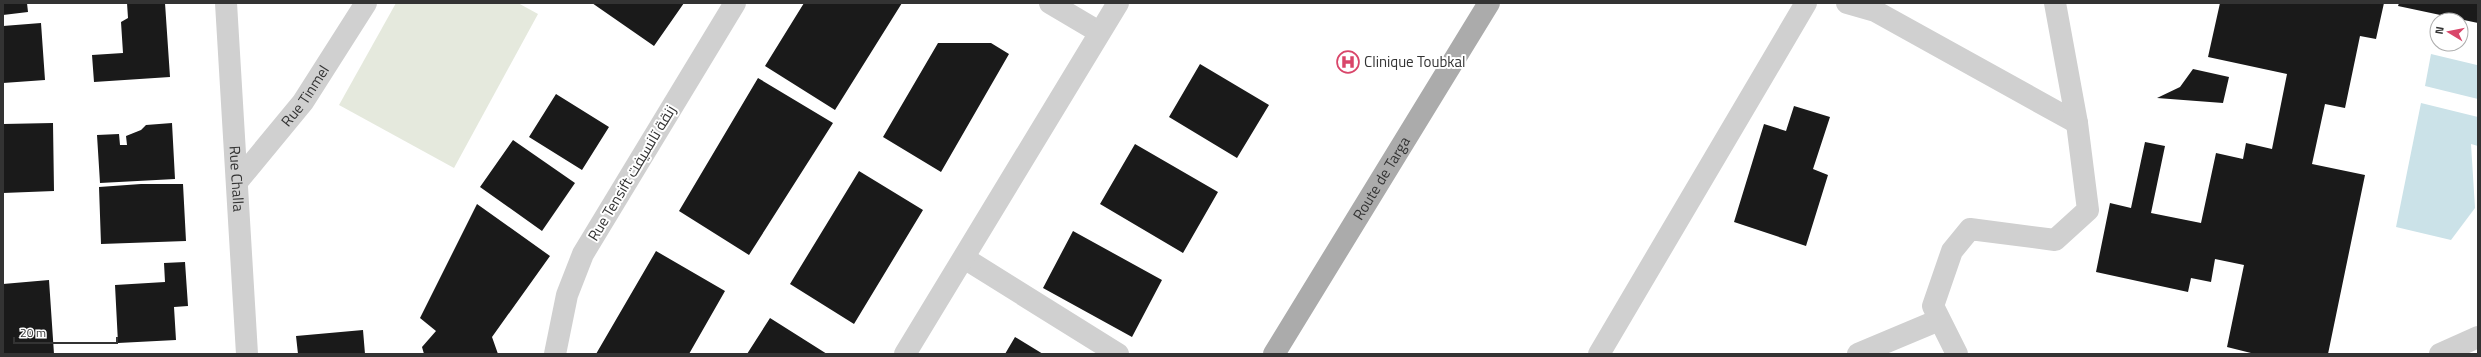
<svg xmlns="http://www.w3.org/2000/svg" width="2481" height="357" viewBox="0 0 2481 357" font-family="'Titillium Web',Cairo,sans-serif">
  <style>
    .green { fill: #e5e9dd }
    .water { fill: #cbe2e8 }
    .building { fill: #1a1a1a }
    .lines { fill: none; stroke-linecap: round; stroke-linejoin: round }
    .minor { stroke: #d0d0d0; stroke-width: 22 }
    .major { stroke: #ababab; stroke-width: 22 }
    .labels { text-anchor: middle; stroke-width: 4; stroke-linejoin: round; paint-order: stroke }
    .poi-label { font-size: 15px; fill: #333; stroke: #fff; text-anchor: start }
    .street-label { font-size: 15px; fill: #333; stroke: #fff }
  </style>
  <rect width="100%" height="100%" fill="#fff"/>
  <path class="green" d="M396,3H518L538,14L454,168L339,105Z"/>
  <path class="water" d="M2431,54L2477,65L2478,99L2425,86Z
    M2421,103L2478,117V146L2471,144L2475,208L2451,240L2396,227Z"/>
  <path class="building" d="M3,3H27L28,12L3,15Z
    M127,3H165L170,77L94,82L92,55L123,53L121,22L128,18Z
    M592,3H684L654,46Z
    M804,3H902L835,110L765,66Z
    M2220,3H2384L2376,39L2360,36L2345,108L2325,104L2312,164L2365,175L2328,354H2255L2227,347L2244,265L2215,259L2211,282L2191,278L2188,292L2096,272L2110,203L2131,208L2145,142L2165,146L2151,213L2201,223L2216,153L2243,159L2246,143L2272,149L2287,74L2208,57Z
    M2399,3H2478V23L2398,6Z
    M41,23L45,80L3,83V26Z
    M938,43H991L1009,54L941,172L883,137Z
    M1200,64L1269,105L1237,158L1169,117Z
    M2193,69L2229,77L2223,103L2157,98L2180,87Z
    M758,78L833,123L749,255L679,211Z
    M556,94L609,127L582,170L529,137Z
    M1794,106L1830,117L1813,169L1828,175L1806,246L1734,222L1764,124L1786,131Z
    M53,123L54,191L3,193V124Z
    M172,123L175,179L100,183L97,135L119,134L120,145H127L126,136L141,130L146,125Z
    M513,140L575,183L542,231L480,187Z
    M1135,144L1218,192L1183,253L1100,204Z
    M859,171L923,210L854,324L790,284Z
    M141,184H183L186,241L101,244L99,187Z
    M477,204L550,256L492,337L498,354H424L422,347L436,331L420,318Z
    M1073,231L1162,280L1132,337L1043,288Z
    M656,251L725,291L689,354H596Z
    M185,262L188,306L174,307L176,340L118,343L115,285L165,282L164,263Z
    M49,280L54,354H3V284Z
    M770,318L827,354H747Z
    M363,330L365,354H298L296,336Z
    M1015,337L1043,354H1005Z"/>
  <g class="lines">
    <g class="minor">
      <path id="s1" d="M226,3L247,354"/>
      <path d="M1050,3L1099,32"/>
      <path d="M1847,3L1875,11L2077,123"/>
      <path id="s2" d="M237,182L303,102L366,3"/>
      <path d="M964,258L1118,354"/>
      <path d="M555,354L567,295L583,254L735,3"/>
      <path d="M905,354L1118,3"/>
      <path d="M1599,354L1806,3"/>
      <path d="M1858,354L1939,320"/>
      <path d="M1957,354L1933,306L1952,251L1970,229L2055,240L2088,210L2077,123L2055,3"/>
      <path d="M2440,354L2478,337"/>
    </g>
    <path class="major" id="s3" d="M1274,354L1489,3"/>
  </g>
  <defs>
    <g id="hospital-ring" transform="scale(1.15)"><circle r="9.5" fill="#fff" stroke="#d9466a" stroke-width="1.5"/><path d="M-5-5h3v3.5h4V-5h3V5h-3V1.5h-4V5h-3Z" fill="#d9466a"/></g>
  </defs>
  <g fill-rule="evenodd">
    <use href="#hospital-ring" x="1348" y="62"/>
  </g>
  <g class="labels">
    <g class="poi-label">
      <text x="1364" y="67">Clinique Toubkal</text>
    </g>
    <g class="street-label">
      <text dy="5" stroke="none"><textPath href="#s2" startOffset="110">Rue Tinmel</textPath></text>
      <text transform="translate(632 173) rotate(-59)" y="5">Rue Tensift زنقة تانسيفت</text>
      <text dy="5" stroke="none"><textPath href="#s3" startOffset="206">Route de Targa</textPath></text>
      <text dy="5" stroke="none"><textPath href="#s1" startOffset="176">Rue Challa</textPath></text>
    </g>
  </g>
  <rect width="2481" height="357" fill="none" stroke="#333333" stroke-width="8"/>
  <g transform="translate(2449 32) rotate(280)"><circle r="19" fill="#ffffff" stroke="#adadad"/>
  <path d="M0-3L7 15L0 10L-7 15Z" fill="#d9466a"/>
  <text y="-6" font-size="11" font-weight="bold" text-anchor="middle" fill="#333333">N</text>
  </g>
  <path d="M14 337v6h103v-6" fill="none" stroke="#333333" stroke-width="2"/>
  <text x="20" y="337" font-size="12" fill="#333333" stroke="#ffffff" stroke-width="3" paint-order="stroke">20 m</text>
</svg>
